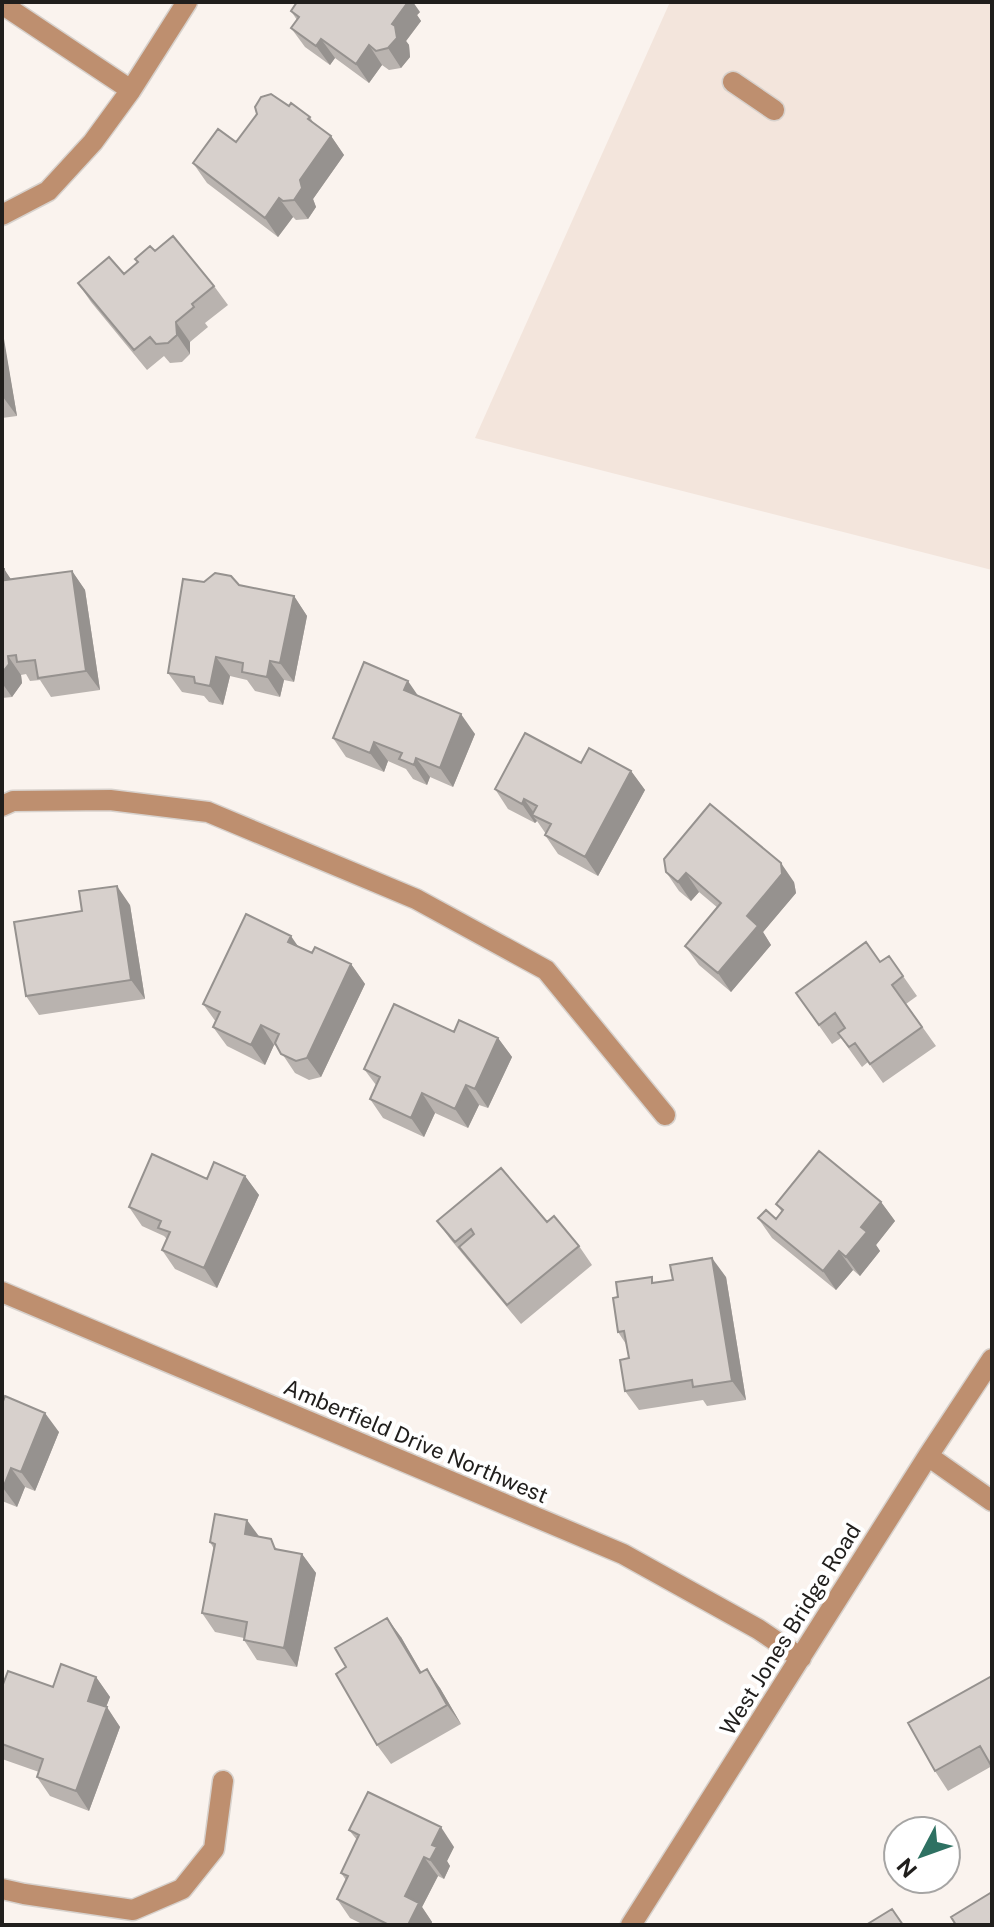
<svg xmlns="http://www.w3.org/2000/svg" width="994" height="1927" viewBox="0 0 994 1927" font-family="'Public Sans',sans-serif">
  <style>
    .built { fill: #f3e5dc }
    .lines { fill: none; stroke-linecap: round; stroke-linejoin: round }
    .minor-casing { stroke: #d7d1cc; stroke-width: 23 }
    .minor { stroke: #be8f6f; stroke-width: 20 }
    .wall { fill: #b9b3af }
    .shaded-wall { fill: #96928f }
    .building { fill: #d7d0cc; stroke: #96928f; stroke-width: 2 }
    .labels { text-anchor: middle; stroke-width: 8; stroke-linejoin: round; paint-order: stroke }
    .street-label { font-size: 22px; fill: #201e1c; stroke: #fff }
  </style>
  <rect width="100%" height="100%" fill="#faf3ee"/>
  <path class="built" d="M670,2H992V570L475,438Z"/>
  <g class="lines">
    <g class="minor-casing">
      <path id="minor" d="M2,4L131,90
        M733,82L774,110
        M2,215L48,191L93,142L131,90L187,2
        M2,806L13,801L110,800L208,812L416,899L546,970L665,1115
        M2,1292L623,1554L758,1629L801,1658
        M928,1456L992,1501
        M2,1889L24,1894L133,1910L182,1889L214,1849L223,1781
        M631,1925L928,1456L992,1359"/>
    </g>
    <use href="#minor" class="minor"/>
  </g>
  <path class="wall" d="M291,11L420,12L417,15L421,21L406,41L409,45L410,57L401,68L389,70L382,65L369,83L335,58L330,65L305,47L291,28L297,20Z
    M289,106L310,117L314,124L331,136L344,155L313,199L316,207L308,219L296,220L293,217L278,237L207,183L193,163L236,142Z
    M155,251L214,286L228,305L205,323L208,327L190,342V354L182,362L170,363L164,356L147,370L91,302L78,283L124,274Z
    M2,331L17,416L2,418Z
    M2,569H4L11,580L72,571L85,590L100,690L51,697L40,680L30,681L26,674L21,675L22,683L12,697L2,698Z
    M204,582L239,585L294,596L307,616L294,682L284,680L280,697L255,691L247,680L230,676L223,705L209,702L204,696L182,692L168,673Z
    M419,696L475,734L453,787L430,777L427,785L413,779L406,769L388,761L384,772L346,757L333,738Z
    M581,763L631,771L645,790L598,876L558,854L545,835L546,834L537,821L535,823L508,809L495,789Z
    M666,872L794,882L796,893L763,932L771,945L731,992L699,965L685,946L718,908L699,892L691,901L679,891Z
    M130,905L145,999L39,1015L26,996Z
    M298,947L312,953L351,964L365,984L321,1077L309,1080L295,1073L277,1046L274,1045L265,1065L227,1046L213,1027L216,1022L203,1004Z
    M889,956L917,996L906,1004L936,1046L883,1083L868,1062L862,1067L841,1038L832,1044L796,993L880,962Z
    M454,1032L498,1038L512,1057L488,1108L479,1105L468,1128L435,1113L424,1137L383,1118L370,1099L376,1085L364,1069Z
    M245,1176L259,1195L217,1288L175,1269L162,1250L167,1239L164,1236L142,1226L129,1207Z
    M881,1202L895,1221L876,1245L880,1251L860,1276L853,1270L836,1290L772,1238L758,1218L776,1219L782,1212L776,1204Z
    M437,1221L547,1222L579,1246L592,1265L521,1324L451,1240Z
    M726,1277L746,1400L707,1406L703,1400L639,1410L625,1391L629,1358L626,1344L618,1332V1297L656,1283Z
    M2,1404L59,1432L35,1491L25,1487L17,1507L2,1501Z
    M259,1536L279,1550L302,1554L316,1573L297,1667L257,1660L244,1640V1638L215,1632L202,1613L214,1549L210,1542Z
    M401,1637L421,1672L440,1688L461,1724L391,1764L377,1745L346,1667Z
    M992,1676V1766L948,1791L935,1771Z
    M96,1677L110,1697L106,1707L120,1727L89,1811L50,1796L37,1777L39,1772L2,1759V1687H53Z
    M349,1830L454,1847L447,1861L450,1866L444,1879L438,1876L422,1907L432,1922L431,1925H364L350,1918L337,1899L346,1880L341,1873L357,1840Z"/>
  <path class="shaded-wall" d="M406,2H413L420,12L417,15L421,21L406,41L409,45L410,57L401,68L388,48L392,24Z
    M321,39L335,58L330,65L316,46Z
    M369,45L382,65L369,83L356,64Z
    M331,136L344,155L313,199L316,207L308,219L294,200L300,180Z
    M279,198L293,217L278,237L265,218Z
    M176,322L190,342V354L177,335Z
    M2,331L3,333L17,416L3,397L2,389Z
    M4,569L17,588L5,580Z
    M72,571L85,590L100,690L86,671Z
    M294,596L307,616L294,682L280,663Z
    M8,656L21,675L22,683L12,697L2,683V673Z
    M216,657L230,676L223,705L210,686Z
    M270,661L284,680L280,697L267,677Z
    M408,681L421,700L404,690Z
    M461,714L475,734L453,787L440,768Z
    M374,742L388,761L384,772L370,753Z
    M416,758L430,777L427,785L414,765Z
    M631,771L645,790L598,876L585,857Z
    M524,799L537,817L532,815L537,821L535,823L522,804Z
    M781,863L794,882L796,893L763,932L771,945L731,992L718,973L747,916Z
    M686,873L699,892L691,901L678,882Z
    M117,886L130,905L145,999L131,980Z
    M291,936L304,955L288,942Z
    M351,964L365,984L321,1077L307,1058Z
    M261,1025L274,1045L265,1065L251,1045Z
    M498,1038L512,1057L488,1108L475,1089Z
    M466,1085L479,1105L468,1128L455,1109Z
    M422,1093L435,1113L424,1137L411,1118Z
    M245,1176L259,1195L217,1288L204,1268Z
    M881,1202L895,1221L876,1245L880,1251L860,1276L846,1257L861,1227Z
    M839,1251L853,1270L836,1290L823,1271Z
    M712,1258L726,1277L746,1400L732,1381Z
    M45,1413L59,1432L35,1491L21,1472Z
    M11,1468L25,1487L17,1507L3,1488Z
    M247,1520L261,1539L245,1534Z
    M302,1554L316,1573L297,1667L284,1648Z
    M387,1618L401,1637L433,1692L420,1673Z
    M427,1669L440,1688L461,1724L447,1705Z
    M96,1677L110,1697L101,1720L88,1701Z
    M107,1707L120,1727L89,1811L76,1791Z
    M441,1827L454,1847L447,1861L450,1866L444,1879L430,1860L432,1845Z
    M424,1857L438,1876L422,1907L432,1922L431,1925H408L405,1896Z"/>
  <path class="building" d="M297,2H408L392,24L395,26L397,38L388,48L376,51L369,45L356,64L321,39L316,46L291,28L299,17L291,11Z
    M271,94L289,106L291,103L310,117L308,119L331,136L300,180L302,188L294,200L283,201L279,198L265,218L193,163L218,129L236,142L257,114L255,107L261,97Z
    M173,236L214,286L192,304L194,307L176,322L177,335L168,343L156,344L150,337L134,350L78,283L109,257L124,274L138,262L135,259L150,246L155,251Z
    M2,569H4L5,580L72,571L86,671L38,678L35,660L17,662L16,655L8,656L9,664L2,673Z
    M215,573L231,576L239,585L294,596L280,663L270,661L267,677L242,672L243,663L216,657L210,686L195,683L194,677L168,673L183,579L204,582Z
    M364,662L408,681L404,690L461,714L440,768L416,758L414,765L399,759L402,753L374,742L370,753L333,738Z
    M525,733L581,763L589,748L631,771L585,857L545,835L551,824L532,815L537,806L524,799L522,804L495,789Z
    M710,804L781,863L782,874L747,916L758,926L718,973L685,946L721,903L686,873L678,882L666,872L664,859Z
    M117,886L131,980L26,996L14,922L82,911L79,891Z
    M246,914L291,936L288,942L312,953L315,947L351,964L307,1058L296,1061L281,1054L275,1043L279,1034L261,1025L251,1045L213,1027L220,1012L203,1004Z
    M866,942L880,962L889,956L903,976L892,985L922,1027L870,1064L855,1043L849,1047L838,1033L845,1028L835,1013L819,1025L796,993Z
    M394,1004L454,1032L459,1020L498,1038L475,1089L466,1085L455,1109L422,1093L411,1118L370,1099L380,1077L364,1069Z
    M819,1151L881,1202L861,1227L867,1232L846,1257L839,1251L823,1271L758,1218L766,1210L776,1219L783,1210L776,1204Z
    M152,1154L207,1179L214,1162L245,1176L204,1268L162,1250L170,1232L158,1228L161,1221L129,1207Z
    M501,1168L547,1222L554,1216L579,1246L507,1305L459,1247L474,1234L471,1229L455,1242L437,1221Z
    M712,1258L732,1381L693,1387L692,1380L625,1391L620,1360L629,1358L624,1331L618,1332L613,1298L618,1297L616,1282L652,1277V1283L673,1280L670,1265Z
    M5,1396L45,1413L21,1472L11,1468L3,1488L2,1487V1404Z
    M215,1514L247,1520L245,1534L271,1539L275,1549L302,1554L284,1648L244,1640L247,1622L202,1613L215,1544L210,1542Z
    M387,1618L420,1673L427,1669L447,1705L377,1745L336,1674L346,1667L335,1648Z
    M61,1664L96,1677L88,1701L107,1707L76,1791L37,1777L43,1759L2,1744V1687L8,1671L53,1687Z
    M992,1676V1767L980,1746L935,1771L908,1723Z
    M368,1792L441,1827L432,1845L437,1847L430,1860L424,1857L405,1896L419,1903L408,1925H389L337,1899L348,1876L341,1873L359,1835L349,1830Z
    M992,1892V1925H956L951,1917Z
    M892,1909L903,1925H866Z"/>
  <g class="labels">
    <g class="street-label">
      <text transform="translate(416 1441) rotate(23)" y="8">Amberfield Drive Northwest</text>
      <text transform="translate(790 1629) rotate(-58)" y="8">West Jones Bridge Road</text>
    </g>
  </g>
  <rect width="994" height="1927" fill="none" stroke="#201e1c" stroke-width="8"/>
  <g transform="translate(922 1855) rotate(229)"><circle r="38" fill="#ffffff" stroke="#a6a5a4" stroke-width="2"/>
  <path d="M0-6L14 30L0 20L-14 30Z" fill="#2e7162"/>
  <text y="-12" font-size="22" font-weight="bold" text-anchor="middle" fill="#201e1c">N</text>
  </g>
</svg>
